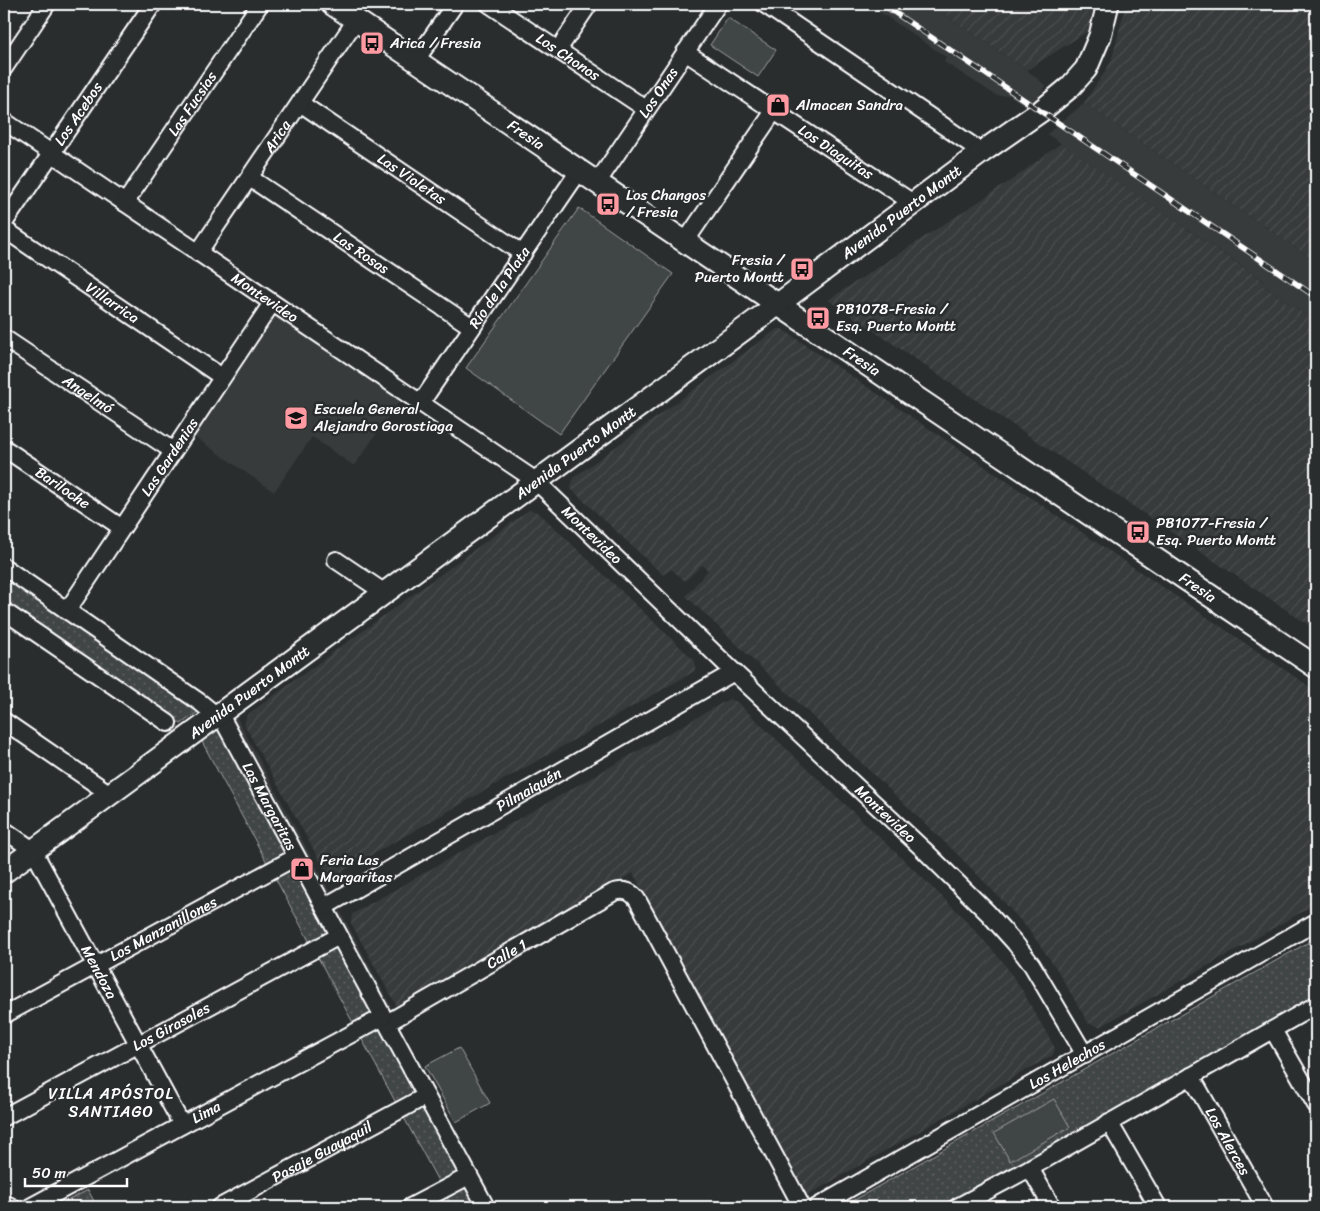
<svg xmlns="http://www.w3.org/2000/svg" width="1320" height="1211" viewBox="0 0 1320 1211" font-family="Sriracha,sans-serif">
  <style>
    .built { fill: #373a3b }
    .industrial { fill: url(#industrial-furrows) }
    .grass { fill: url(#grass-dots); stroke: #a0a2a2 }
    .garden { fill: #414445; stroke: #a0a2a2 }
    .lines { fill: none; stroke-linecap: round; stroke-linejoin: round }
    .minor-casing { stroke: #fff; stroke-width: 20 }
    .tertiary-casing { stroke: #fff; stroke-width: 25 }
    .minor { stroke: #2a2d2e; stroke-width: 16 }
    .tertiary { stroke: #2a2d2e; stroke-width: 21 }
    .rail-casing { stroke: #fff; stroke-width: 5.5 }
    .rail { stroke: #2a2d2e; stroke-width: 4; stroke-dasharray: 11; stroke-linecap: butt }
    .labels { text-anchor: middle; stroke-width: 5; stroke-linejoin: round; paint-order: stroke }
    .poi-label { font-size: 15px; fill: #fff; stroke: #2a2d2e; text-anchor: start }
    .street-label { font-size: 15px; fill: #fff; stroke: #2a2d2e }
    .neighbourhood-label { font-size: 16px; letter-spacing: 1px; fill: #fff; stroke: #2a2d2e }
  </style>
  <defs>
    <pattern id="industrial-furrows" width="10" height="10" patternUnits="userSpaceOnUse" patternTransform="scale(1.25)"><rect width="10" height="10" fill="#373a3b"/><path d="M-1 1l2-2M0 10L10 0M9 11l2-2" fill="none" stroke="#4b4e4f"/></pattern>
    <pattern id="grass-dots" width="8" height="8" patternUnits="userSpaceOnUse" patternTransform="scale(1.25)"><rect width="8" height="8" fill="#414445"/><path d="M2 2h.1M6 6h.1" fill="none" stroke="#5e6061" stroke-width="1.8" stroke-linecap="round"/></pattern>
  </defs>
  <rect width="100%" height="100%" fill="#2a2d2e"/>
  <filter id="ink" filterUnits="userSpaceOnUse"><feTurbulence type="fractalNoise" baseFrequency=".02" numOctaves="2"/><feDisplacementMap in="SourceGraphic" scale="10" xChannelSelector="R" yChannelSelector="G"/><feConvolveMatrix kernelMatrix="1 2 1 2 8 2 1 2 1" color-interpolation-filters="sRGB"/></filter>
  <g filter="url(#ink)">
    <path class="built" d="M868,4H929L1027,70L1046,86L1036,99L1026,107L1009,95L997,96L944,62L946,57Z
      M1084,103L1316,262V322L1262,285L1264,281L1047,134Z
      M274,314L400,400L354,466L312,437L274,492L192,435Z
      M235,714L391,1006L368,1018L212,733Z"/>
    <path class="industrial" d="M929,4H1094L1088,31L1027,70Z
      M1126,4H1316V262L1084,103L1111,62Z
      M1061,143L1265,282L1262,285L1316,322V630L828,300L1013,179Z
      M777,329H782L1316,691V904L1100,1027L1088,1023L1056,968L1029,930L1003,901L958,855L686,596L708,570L702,565L685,581L671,569L663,575L571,489L573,478Z
      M529,510L538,512L695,661V671L333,877L327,874L244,724L247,715Z
      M729,699L737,702L906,862L962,916L1003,962L1022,990L1055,1048L1053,1055L806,1196L633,873L397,1007L351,923L352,914Z"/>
    <path class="grass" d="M4,577L199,711L181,724L4,603Z
      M217,727L479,1207H452L200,738Z
      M1316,938V997L941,1207H842Z
      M88,1190L97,1207H55Z"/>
    <path class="garden" d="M728,18L776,50L758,77L710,45Z
      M579,208L673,274L559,434L466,368Z
      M459,1048L490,1103L456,1122L425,1066Z
      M1054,1099L1070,1127L1010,1161L994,1133Z"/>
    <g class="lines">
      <g class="minor-casing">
        <g id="minor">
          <path id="s1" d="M489,4L646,109"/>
          <path d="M764,4L982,152"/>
          <path d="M558,50L589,4"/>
          <path id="s2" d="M685,52L913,203"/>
          <path d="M416,60L455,4"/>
          <path d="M4,68L47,4"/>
          <path id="s3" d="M300,103L523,254"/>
          <path id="s4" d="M4,121L536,481L734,672L923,849L988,913L1015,943L1032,965L1085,1055"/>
          <path id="s5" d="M250,178L472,327"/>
          <path id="s6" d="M597,183L718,4"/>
          <path id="s7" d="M125,203L260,4"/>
          <path id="s8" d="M4,223L153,4"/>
          <path id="s9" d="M4,229L222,377"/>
          <path d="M685,242L774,111"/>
          <path id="s10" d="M198,253L356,20"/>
          <path id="s11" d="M4,338L173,451"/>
          <path id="s12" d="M420,404L579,171"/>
          <path id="s13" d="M4,448L122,528"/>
          <path d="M336,560L385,593"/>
          <path id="s14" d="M4,567L201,703L224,722L486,1207"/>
          <path d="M4,611L168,723"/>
          <path id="s15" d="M67,611L272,303"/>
          <path d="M4,721L110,794"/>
          <path id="s16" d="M4,830L33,850L182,1125"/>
          <path id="s17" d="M324,907L734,672"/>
          <path id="s18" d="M4,1015L296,857"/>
          <path id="s19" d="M387,1023L614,892C624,889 632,891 638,901L802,1207"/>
          <path d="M1273,1030L1316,1105"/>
          <path id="s20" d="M1191,1076L1265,1207"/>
          <path id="s21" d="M4,1117L339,936"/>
          <path d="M1109,1122L1158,1207"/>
          <path d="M1030,1168L1052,1207"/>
          <path d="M4,1203L12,1207"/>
          <path id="s22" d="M30,1207L383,1017"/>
          <path id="s23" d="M220,1207L426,1096"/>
          <path d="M410,1207L469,1176"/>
          <path id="s24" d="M817,1207L1316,922"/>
          <path d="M957,1207L1030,1168L1316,1005"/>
        </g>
      </g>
      <g class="tertiary-casing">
        <g id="tertiary">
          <path id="s25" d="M332,4L1316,667"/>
          <path id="s26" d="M4,872L777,305L982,152L1041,111L1070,87L1086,69L1100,36L1108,4"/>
        </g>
      </g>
      <use href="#minor" class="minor"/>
      <use href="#tertiary" class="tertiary"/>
      <g class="rail-casing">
        <path id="rail" d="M882,4L1316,297"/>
      </g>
      <use href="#rail" class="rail"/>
    </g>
  </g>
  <defs>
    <g id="bus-square" transform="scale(1.25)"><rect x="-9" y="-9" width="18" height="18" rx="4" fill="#ff9aa2" stroke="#2a2d2e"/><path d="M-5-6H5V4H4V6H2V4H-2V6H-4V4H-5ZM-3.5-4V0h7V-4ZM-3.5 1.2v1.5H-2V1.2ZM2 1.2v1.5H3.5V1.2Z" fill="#111"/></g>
    <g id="shop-square" transform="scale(1.25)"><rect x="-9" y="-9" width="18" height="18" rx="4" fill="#ff9aa2" stroke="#2a2d2e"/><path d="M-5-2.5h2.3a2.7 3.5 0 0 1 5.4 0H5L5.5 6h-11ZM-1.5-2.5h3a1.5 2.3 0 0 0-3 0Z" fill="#111"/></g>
    <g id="school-square" transform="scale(1.25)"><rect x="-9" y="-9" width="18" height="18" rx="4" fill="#ff9aa2" stroke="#2a2d2e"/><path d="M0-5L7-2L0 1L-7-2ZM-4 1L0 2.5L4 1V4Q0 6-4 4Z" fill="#111"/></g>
  </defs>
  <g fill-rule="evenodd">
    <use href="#bus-square" x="372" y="43"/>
    <use href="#shop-square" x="778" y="105"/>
    <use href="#bus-square" x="608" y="204"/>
    <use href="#bus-square" x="802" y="269"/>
    <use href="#bus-square" x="818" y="318"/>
    <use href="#school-square" x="296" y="418"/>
    <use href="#bus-square" x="1138" y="532"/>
    <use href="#shop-square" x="302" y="869"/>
  </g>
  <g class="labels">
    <g class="poi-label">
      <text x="390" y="48">Arica / Fresia</text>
      <text x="796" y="110">Almacen Sandra</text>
      <text x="626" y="200">Los Changos<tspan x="626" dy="17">/ Fresia</tspan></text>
      <text x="784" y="265" text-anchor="end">Fresia /<tspan x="784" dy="17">Puerto Montt</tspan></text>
      <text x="836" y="314">PB1078-Fresia /<tspan x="836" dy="17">Esq. Puerto Montt</tspan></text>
      <text x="314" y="414">Escuela General<tspan x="314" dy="17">Alejandro Gorostiaga</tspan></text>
      <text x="1156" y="528">PB1077-Fresia /<tspan x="1156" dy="17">Esq. Puerto Montt</tspan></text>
      <text x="320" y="865">Feria Las<tspan x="320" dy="17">Margaritas</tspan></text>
    </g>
    <g class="street-label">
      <text dy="5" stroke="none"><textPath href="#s1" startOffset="95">Los Chonos</textPath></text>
      <text dy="5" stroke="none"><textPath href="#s6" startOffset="109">Los Onas</textPath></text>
      <text dy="5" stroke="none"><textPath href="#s7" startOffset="120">Las Fucsias</textPath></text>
      <text dy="5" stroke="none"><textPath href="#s8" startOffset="132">Los Acebos</textPath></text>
      <text dy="5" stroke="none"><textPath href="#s25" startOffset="234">Fresia</textPath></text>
      <text dy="5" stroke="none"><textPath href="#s10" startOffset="141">Arica</textPath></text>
      <text dy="5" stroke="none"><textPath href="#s2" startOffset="181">Los Diaguitas</textPath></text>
      <text dy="5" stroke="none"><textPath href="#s3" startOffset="135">Las Violetas</textPath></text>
      <text dy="5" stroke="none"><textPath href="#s26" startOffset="1114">Avenida Puerto Montt</textPath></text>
      <text dy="5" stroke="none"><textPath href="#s5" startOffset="134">Las Rosas</textPath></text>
      <text dy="5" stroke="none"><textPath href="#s12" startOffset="141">Río de la Plata</textPath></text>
      <text dy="5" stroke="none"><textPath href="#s4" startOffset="315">Montevideo</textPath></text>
      <text dy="5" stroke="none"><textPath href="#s9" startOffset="131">Villarrica</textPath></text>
      <text dy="5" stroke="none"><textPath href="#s25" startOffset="639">Fresia</textPath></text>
      <text dy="5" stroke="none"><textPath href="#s11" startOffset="101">Angelmó</textPath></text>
      <text dy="5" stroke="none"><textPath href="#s26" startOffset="709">Avenida Puerto Montt</textPath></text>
      <text dy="5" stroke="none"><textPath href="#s15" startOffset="185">Las Gardenias</textPath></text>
      <text dy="5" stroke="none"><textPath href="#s13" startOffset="71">Bariloche</textPath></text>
      <text dy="5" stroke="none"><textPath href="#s4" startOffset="720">Montevideo</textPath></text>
      <text dy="5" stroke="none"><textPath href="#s25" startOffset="1044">Fresia</textPath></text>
      <text dy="5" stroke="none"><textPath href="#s26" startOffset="304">Avenida Puerto Montt</textPath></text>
      <text dy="5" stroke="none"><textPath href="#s17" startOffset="236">Pilmaiquén</textPath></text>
      <text dy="5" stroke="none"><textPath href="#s14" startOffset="365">Las Margaritas</textPath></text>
      <text dy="5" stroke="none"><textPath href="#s4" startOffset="1125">Montevideo</textPath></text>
      <text dy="5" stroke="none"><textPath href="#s18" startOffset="181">Los Manzanillones</textPath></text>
      <text dy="5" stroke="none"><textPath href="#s19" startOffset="138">Calle 1</textPath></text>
      <text dy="5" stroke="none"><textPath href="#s16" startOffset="174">Mendoza</textPath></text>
      <text dy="5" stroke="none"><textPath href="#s21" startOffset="190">Los Girasoles</textPath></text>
      <text dy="5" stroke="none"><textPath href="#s24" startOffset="288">Los Helechos</textPath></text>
      <text dy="5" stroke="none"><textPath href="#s22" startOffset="200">Lima</textPath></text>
      <text dy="5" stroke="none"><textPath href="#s20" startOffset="75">Los Alerces</textPath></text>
      <text dy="5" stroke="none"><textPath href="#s23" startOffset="116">Pasaje Guayaquil</textPath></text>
    </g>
    <g class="neighbourhood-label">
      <text x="111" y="1099">VILLA APÓSTOL<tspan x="111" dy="18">SANTIAGO</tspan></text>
    </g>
  </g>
  <rect width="1320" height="1211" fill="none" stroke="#2a2d2e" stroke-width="20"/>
  <rect x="10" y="10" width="1300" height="1191" fill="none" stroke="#fff" stroke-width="2" filter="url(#ink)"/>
  <path d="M25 1178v8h102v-8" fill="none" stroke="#ffffff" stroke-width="2.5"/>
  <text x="32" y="1178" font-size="15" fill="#ffffff" stroke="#2a2d2e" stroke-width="4" paint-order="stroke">50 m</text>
</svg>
